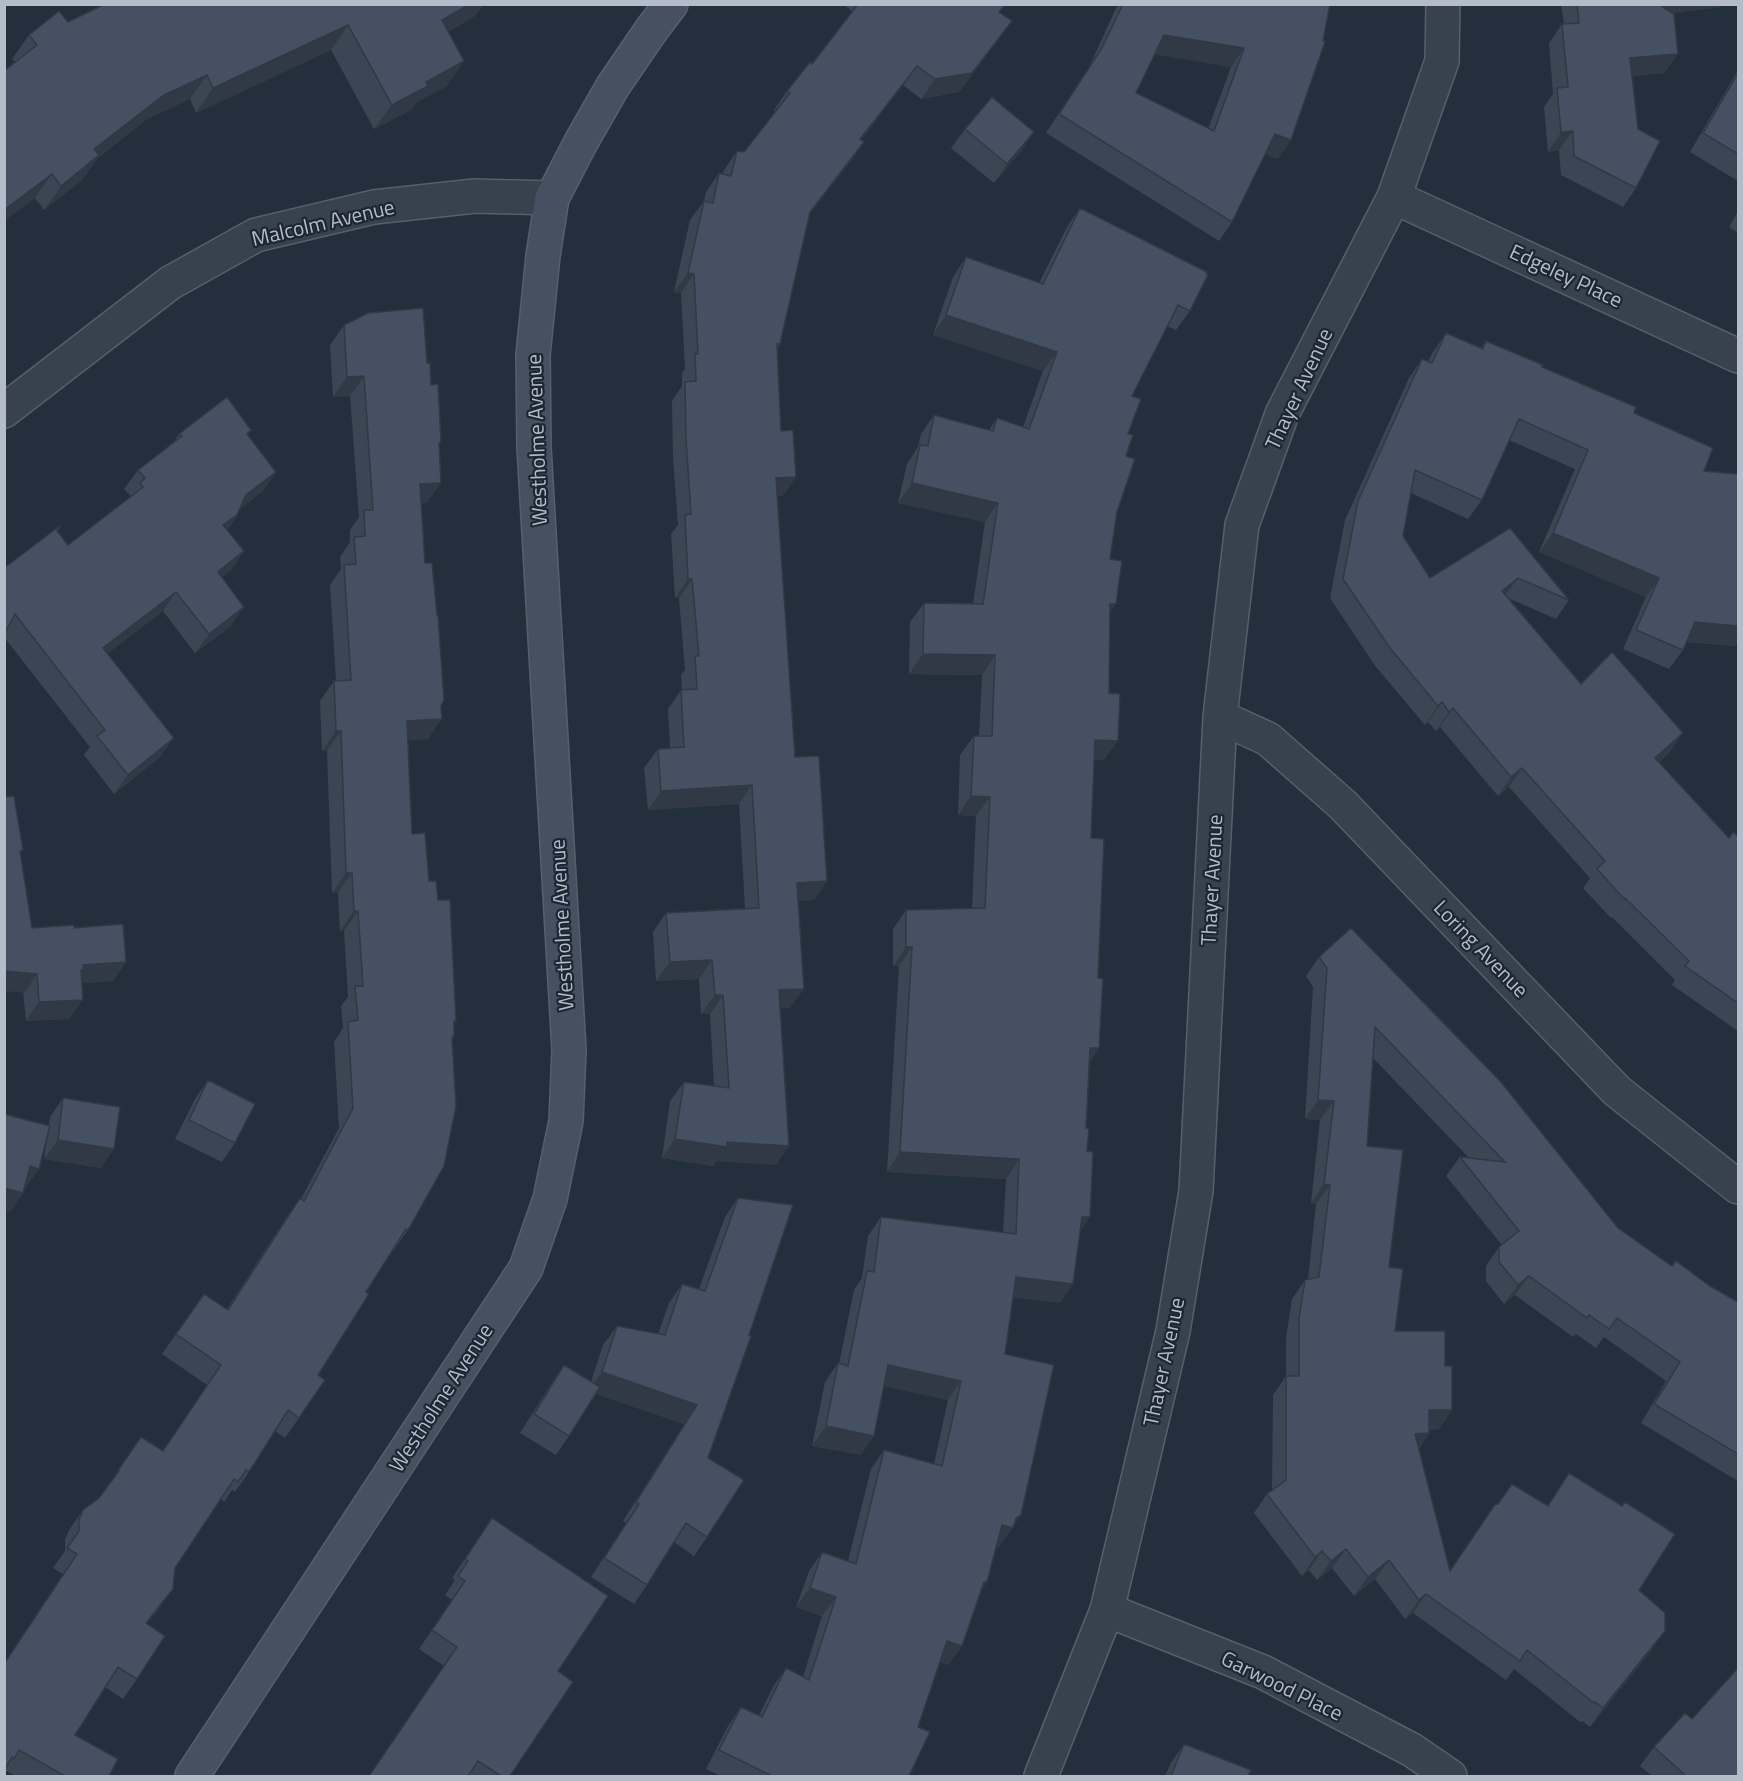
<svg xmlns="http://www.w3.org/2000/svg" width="1743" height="1781" viewBox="0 0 1743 1781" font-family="'Titillium Web',sans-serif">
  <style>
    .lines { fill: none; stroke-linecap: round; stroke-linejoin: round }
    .street-casing { stroke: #565f6c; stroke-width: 36 }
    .secondary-casing { stroke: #565f6c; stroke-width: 36 }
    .street { stroke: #38414e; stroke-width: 33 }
    .secondary { stroke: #465061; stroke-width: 33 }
    .wall { fill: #3b4654; fill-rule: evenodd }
    .shaded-wall { fill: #303945 }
    .building { fill: #455162; stroke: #303945; stroke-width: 1.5; fill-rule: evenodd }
    .labels { text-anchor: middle; stroke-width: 4.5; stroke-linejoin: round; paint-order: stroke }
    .street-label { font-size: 21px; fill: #b4bcc9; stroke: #1d2633 }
  </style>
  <rect width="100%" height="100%" fill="#242f3e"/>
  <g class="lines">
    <g class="street-casing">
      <path id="street" d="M1394,197L1738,356
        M4,411L170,283L256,235L374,207L475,196L552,198
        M1220,717L1268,739L1343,805L1617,1091L1738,1187
        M1107,1610L1263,1672L1412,1750L1450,1776
        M1041,1776L1107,1610L1173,1331L1196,1191L1220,717L1242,525L1282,414L1394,197L1442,61L1443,4"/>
    </g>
    <g class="secondary-casing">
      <path id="secondary" d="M192,1776L526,1268L550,1199L566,1121L569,1050L534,447L533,355L543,256L552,198L581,142L613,86L652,29L671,4"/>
    </g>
    <use href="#street" class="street"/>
    <use href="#secondary" class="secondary"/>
  </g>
  <path class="wall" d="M844,4H1006L1000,12L998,40L959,92L921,99L903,85L861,140L864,142L851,161L809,215L780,344L777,348L783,496H777L795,757L827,881L814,900L798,901L790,1008H780L789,1146L776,1165L717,1161L713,1166L662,1158L670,1101L684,1082L714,1086L710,1014H701L699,979L656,981L653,932L666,913L745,908L739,804L648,810L644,768L658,749L670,748L668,709L681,690H682L681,675L685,670L679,598H675L671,534L678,525L673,458L672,401L682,386V373L685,369L681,293L674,292L690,220L704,201L706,192L719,173H723L724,170L737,151L744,152L776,112L774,110L787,91L812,64L853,12L844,5Z
    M1118,4H1330L1291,140L1278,159L1265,154L1232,222L1219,241L1046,133L1089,67ZM1155,54L1231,67L1208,129L1136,93Z
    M1561,4H1722L1721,7L1672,13L1678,54L1664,73L1632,76L1636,188L1623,207L1561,175L1559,150L1548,152L1544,107L1553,94L1549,43L1562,24H1564Z
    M475,16L448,32L447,86L417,102L411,110L374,129L331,50L196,113L190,99L147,119L98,158L82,180L44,210L35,198L4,221V71L15,62L12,59L29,35L68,22Z
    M1738,70V181L1690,152Z
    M965,129L1034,132L1021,151L994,183L951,148Z
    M1080,208L1190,311L1176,330L1167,326L1132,396L1126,456L1110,559V613L1104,760H1094L1091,838L1098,978L1099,1048L1090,1062L1080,1231L1060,1303L1013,1297L1005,1354L1021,1515L999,1547L996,1546L987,1582L980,1592L962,1646L948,1665L940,1662L918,1727L909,1776H721L706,1769L728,1726L741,1707L759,1715L773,1687L786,1668L803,1677L822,1616L796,1607L809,1571L822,1552L848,1561L871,1469L884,1450L934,1464L948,1400L884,1386L861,1455L812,1446L825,1382L838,1363L839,1364L854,1290L862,1278L868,1236L881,1217L1003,1233L1006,1179L887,1172L899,966H893V929L906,910L972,909L976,816L958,815L960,755L974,736H979L982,675L909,674L910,622L924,603L973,604L985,522L898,503L907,464L918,447L921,434L934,415L989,430L997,418L1023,427L1043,371L933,335L953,277L966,257L1039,283L1067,227Z
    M1738,211V233L1729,227Z
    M344,325L427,363L441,442L439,446L427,503H421L425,563L441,706L428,739L408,740L412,834L429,881L438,900L456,1021L454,1024V1037L452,1040L408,1230L394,1250L393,1249L366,1292L318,1375L299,1418L285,1438L275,1431L249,1472L235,1492L232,1490L224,1502L220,1499L175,1568L159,1609L147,1624L137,1679L123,1699L105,1687L75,1735L109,1776H16L6,1771L4,1773V1663L63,1574L53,1568L65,1551V1540L69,1530L83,1510L99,1498L141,1437L163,1451L207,1385L162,1354L204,1294L227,1309L286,1218L300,1198L301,1199L339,1128L334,1042L343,1028L341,1006L348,997L344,931H340L338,893H332L327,751H322L320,701L334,681H336L330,585L341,569L340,557L350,542V530L359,517L350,396L333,397L330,345Z
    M1446,333L1481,348L1486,341L1634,413L1704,471L1735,646L1687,642L1683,650L1669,669L1623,649L1646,597L1539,552L1575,469L1509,440L1482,500L1468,519L1411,493L1403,536L1430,578L1510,528L1569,600L1556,619L1508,598L1581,684L1670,752L1659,762L1729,838L1738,836V1031L1672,985L1675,980L1612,917L1611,918L1583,888L1590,878L1509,787L1498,796L1440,727L1436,731L1428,722L1425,725L1376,667L1330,598L1345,520L1409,378L1422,359L1428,361L1433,352Z
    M179,434L248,435L276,472L263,491L240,509L237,515L227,530L244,551L231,570L222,577L231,626L195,653L163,611L108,653L160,757L114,794L84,755L90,747L4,637V568L57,531L68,545L131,496L124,489L138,470L173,443Z
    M4,797L23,850L20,854L32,928H74L126,962L113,981L82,983L69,1019L26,1021Z
    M1319,957L1618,1228L1672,1266L1710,1286L1738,1302V1481L1641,1423L1666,1381L1604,1337L1596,1348L1576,1334L1573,1337L1515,1295L1504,1304L1486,1281V1266L1499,1247L1502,1245L1446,1176L1460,1157L1469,1158L1373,1058L1367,1146L1389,1267L1395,1331L1445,1366L1452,1410L1439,1429L1429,1430V1433L1419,1449L1450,1571L1498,1504L1548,1505L1569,1473L1665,1631L1651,1651L1590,1727L1582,1721L1580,1722L1514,1669L1506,1680L1413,1613L1405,1619L1375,1579L1354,1596L1332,1568L1317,1580L1309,1570L1302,1576L1254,1513L1267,1494L1272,1490L1273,1395L1286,1376V1338L1292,1299L1305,1280L1308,1279L1316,1204L1311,1203L1320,1120L1305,1119L1313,987L1306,976Z
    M208,1080L235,1143L222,1162L175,1139L195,1099Z
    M63,1098L101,1168L44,1159L48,1132L39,1169L25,1188V1187L23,1193L10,1212L49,1126L50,1117Z
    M738,1198L749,1335L708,1458L707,1537L694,1556L674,1542L647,1585L634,1604L591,1577L626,1523L623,1521L684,1424L596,1394L569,1436L556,1455L520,1433L551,1384L564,1365L591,1382L603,1345L617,1326L658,1334L669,1303L682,1284L699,1289L725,1217Z
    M492,1518L558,1671L510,1776H369L444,1666L419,1649L452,1600L445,1595L455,1580L452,1578Z
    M1692,1719L1738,1776H1652L1640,1766L1654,1747Z
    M1184,1744L1248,1776H1165L1171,1763Z"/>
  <path class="shaded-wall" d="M470,4H484L475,16L425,45L442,20Z
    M1643,4H1722L1721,7L1634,17Z
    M1012,21L959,92L921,99L935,79Z
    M348,25L331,50L196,113L213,88Z
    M1164,35L1244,48L1231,67L1151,54Z
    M1678,54L1664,73L1616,77L1630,58Z
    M464,61L447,86L417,102L411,110L374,129L392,105L426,82Z
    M917,66L903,85L847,159L860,139Z
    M207,75L190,99L147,119L98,158L82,180L44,210L61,186L94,149L164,95Z
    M1573,131L1559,150L1548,152L1561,132Z
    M1034,132L1021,151L994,183L1007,164Z
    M1275,134L1291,140L1278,159L1262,153Z
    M864,142L851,161L797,231L810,212Z
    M52,174L35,198L4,221V210Z
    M688,273L694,274L681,293L674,292Z
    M946,315L1057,352L1043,371L933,335Z
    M364,376L350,396L333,397L347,377Z
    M276,472L263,491L233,514L246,495Z
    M796,477L783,496L762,497L776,478Z
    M441,483L427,503L406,504L420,484Z
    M912,483L998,503L985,522L898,503Z
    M237,515L223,534V525Z
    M1553,533L1659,578L1646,597L1539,552Z
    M244,551L231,570L204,591L218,572Z
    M1518,578L1504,597L1502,591Z
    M688,579H692L679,598H675Z
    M176,592L163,611L90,667L103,648Z
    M1110,604H1116L1102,623Z
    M244,607L231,626L195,653L209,634Z
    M1695,622L1738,626V642L1735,646L1682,641Z
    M923,654L995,655L982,675L909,674Z
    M1442,702L1428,722L1425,725L1438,706Z
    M1453,708L1440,727L1436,731L1449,712Z
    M442,719L428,739L393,741L407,721Z
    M336,731H341L327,751H322Z
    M1683,733L1670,752L1642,777L1655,758Z
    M174,738L160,757L114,794L128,775Z
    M1095,740L1118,741L1104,760L1082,759Z
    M1522,768L1509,787L1498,796L1511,777Z
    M752,785L739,804L648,810L661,791Z
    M971,796L990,797L976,816L958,815Z
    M346,873H352L338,893H332Z
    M827,881L814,900L783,902L797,883Z
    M354,911H358L344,931H340Z
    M906,947H912L899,966H893Z
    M712,960L699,979L656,981L670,962Z
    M126,962L113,981L74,984L83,965Z
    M4,971L37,974L24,993L4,991Z
    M804,989L790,1008L766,1009L779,990Z
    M715,995H723L710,1014H701Z
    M83,1000L69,1019L26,1021L39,1002Z
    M1090,1048H1099L1086,1067Z
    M1318,1100L1334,1101L1320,1120L1305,1119Z
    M675,1139L727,1142L789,1146L776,1165L717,1161L713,1166L662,1158Z
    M58,1140L114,1149L101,1168L44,1159Z
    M900,1152L1019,1159L1006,1179L887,1172Z
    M30,1166L39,1169L25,1188L17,1186Z
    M1324,1184L1330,1185L1316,1204L1311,1203Z
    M4,1188L23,1193L10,1212L4,1211Z
    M1082,1217H1090L1077,1236Z
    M1529,1276L1515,1295L1504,1304L1518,1285Z
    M1016,1277L1073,1284L1060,1303L1002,1296Z
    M888,1365L961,1381L948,1400L874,1384Z
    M602,1372L697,1405L684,1424L588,1391Z
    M1429,1410H1452L1439,1429L1416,1430Z
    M826,1426L874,1436L861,1455L812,1446Z
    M1429,1433L1416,1453L1415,1434Z
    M1021,1515L999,1547L988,1544L1002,1525Z
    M1346,1549L1332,1568L1317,1580L1331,1561Z
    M1322,1551L1309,1570L1302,1576L1315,1557Z
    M1389,1560L1375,1579L1354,1596L1368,1577Z
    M984,1582H987L974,1601Z
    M810,1588L836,1597L822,1616L796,1607Z
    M173,1589L159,1609L132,1643L146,1623Z
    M1426,1594L1413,1613L1405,1619L1419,1600Z
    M1665,1631L1651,1651L1590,1727L1603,1708Z
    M947,1641L962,1646L948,1665L934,1660Z"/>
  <path class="building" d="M105,4H470L442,20L464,61L426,82L428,86L392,105L348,25L213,88L207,75L164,95L94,149L99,155L61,186L52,174L4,210V71L37,45L29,35L59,11L68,22Z
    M858,4H1005L999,12L1012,21L972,73L935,79L917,66L860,139L864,142L810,212L780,344H777L781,431L793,430L796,477L776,478L795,757L819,756L827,881L797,883L804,989L779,990L789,1146L727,1142V1147L675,1139L684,1082L729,1088L723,995H715L712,960L670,962L666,913L759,908L752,785L661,791L658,749L684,747L681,690L697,689L695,656H699L692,579H688L685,515L691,514L686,439L685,382L696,381L695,354H698L694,274L688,273L704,201L713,203L719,173L731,176L737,151L744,152L790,93L787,91L810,62L812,64Z
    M1123,4H1330L1323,41L1325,42L1291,140L1275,134L1232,222L1059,114L1102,48ZM1164,35L1244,48L1214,131L1136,93Z
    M1577,4H1658L1674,14L1678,54L1630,58L1638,129L1660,141L1636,188L1574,156L1573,131L1561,132L1557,88L1568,87L1562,24L1579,23Z
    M1738,73V154L1703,133Z
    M992,97L1034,132L1007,164L965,129Z
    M1080,208L1207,272L1206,274L1208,275L1190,311L1178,305L1132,396L1141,399L1128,434L1133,435L1126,456L1135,459L1117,512L1110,559L1122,561L1116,604H1110L1109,693L1120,694L1118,741L1095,740L1091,838L1104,839L1098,978L1103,979L1099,1048H1090L1086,1128H1089L1087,1151L1093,1152L1090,1217H1082L1073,1284L1016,1277L1005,1354L1054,1365L1021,1515L1016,1518L1013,1528L1002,1525L987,1582H984L962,1646L947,1641L918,1727L930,1732L909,1776H772L719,1750L741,1707L762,1717L786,1668L809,1680L836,1597L810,1588L822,1552L856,1564L884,1450L942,1466L961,1381L888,1365L874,1436L826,1426L838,1363L848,1366L867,1271L874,1272L881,1217L1016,1234L1019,1159L900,1152L912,947H906V910L985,908L990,797L971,796L974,736H992L995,655L923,654L924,603L983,604L998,503L912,483L920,445L928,446L934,415L993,431L997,418L1029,429L1057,352L946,315L966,257L1043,284Z
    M423,308L427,363L430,362L431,385L438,384L441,442L439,443L441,483L420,484L425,563H432L437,615H438L444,700L441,706L442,719L407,721L412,834L425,833L429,881H436L438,900H450L456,1021H454V1037H452L456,1106L444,1166L408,1230L406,1229L366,1292L369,1294L318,1375L325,1380L299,1418L288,1410L249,1472L246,1470L238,1482L234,1479L175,1568L173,1589L146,1623L165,1636L137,1679L118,1667L75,1735L118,1759L109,1776H65L19,1750L14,1759L12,1757L5,1769H4V1664L77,1554L67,1548L79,1531V1520L83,1510L99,1498L119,1471V1469L141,1437L163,1451L221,1365L176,1334L204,1294L228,1310L300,1198L304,1201L353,1108L348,1022L358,1020L355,986H363L358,911H354L352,873H346L341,731H336L334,681L351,680L344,565L356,564L354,537L365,536L364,510H373L364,376L347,377L344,325L368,313Z
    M1446,333L1483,349L1486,341L1543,365L1542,367L1636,407L1634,413L1713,448L1704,471L1738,474V626L1695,622L1683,650L1636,630L1659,578L1553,533L1588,450L1519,419L1482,500L1415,470L1403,536L1430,578L1510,528L1569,600L1518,578L1502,591L1581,684L1612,652L1683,733L1655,758L1729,838L1733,832L1738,836V1003L1685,966L1689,961L1625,898L1624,899L1597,869L1605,861L1522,768L1511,777L1453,708L1449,712L1442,702L1438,706L1390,648L1343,579L1358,501L1422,359L1432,363Z
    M227,397L251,430L247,434L276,472L246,495L237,515L223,525L244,551L218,572L244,607L209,634L176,592L103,648L174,738L128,775L97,736L105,730L15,614L4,634V568L61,525L57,531L68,545L143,487L140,483L145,478L138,470L182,436L179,434Z
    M14,796L23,850L20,851L32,928L74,925V928L123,924L126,962L83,965L84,970H81L83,1000L39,1002L37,974L4,971V797Z
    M1351,928L1501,1082L1618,1228L1672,1266L1676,1261L1710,1286L1738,1302V1454L1654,1404L1680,1362L1617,1318L1609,1329L1589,1315L1587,1318L1529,1276L1518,1285L1499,1262V1247L1519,1231L1460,1157L1505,1162L1375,1027L1367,1146L1403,1150L1389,1267L1403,1269L1395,1331H1445V1366H1452V1410H1429V1433L1415,1434L1450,1571L1496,1503L1498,1504L1512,1484L1548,1506L1569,1473L1622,1506L1625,1502L1675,1534L1639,1590L1665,1613V1631L1603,1708L1595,1702L1594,1703L1527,1650L1520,1661L1426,1594L1419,1600L1389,1560L1368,1577L1346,1549L1331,1561L1322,1551L1315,1557L1267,1494L1286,1480V1376H1299V1319L1305,1280L1319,1277L1330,1185L1324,1184L1334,1101L1318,1100L1327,968L1319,957Z
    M208,1080L255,1104L235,1143L189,1120Z
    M63,1098L120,1107L114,1149L58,1140Z
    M4,1114L50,1126L39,1169L30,1166L23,1193L4,1188Z
    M738,1198L793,1205L749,1335L751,1336L708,1458L744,1480L707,1537L686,1523L647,1585L604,1558L639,1504L636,1502L697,1405L602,1372L617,1326L665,1335L682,1284L705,1291Z
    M564,1365L600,1387L569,1436L534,1414Z
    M492,1518L608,1596L558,1671L573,1682L510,1776H501L478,1761L468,1776H369L457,1647L432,1630L465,1581L458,1576L468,1561L465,1559Z
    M1738,1668V1776H1686L1654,1747L1685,1713L1692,1719Z
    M1184,1744L1251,1770L1248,1776H1171Z"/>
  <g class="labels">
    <g class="street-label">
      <text transform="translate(323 223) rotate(-13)" y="7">Malcolm Avenue</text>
      <text transform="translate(1566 276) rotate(25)" y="7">Edgeley Place</text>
      <text transform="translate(1299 389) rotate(-65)" y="7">Thayer Avenue</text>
      <text transform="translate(537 440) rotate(-92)" y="7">Westholme Avenue</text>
      <text transform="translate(1212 880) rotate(-87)" y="7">Thayer Avenue</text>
      <text transform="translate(562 925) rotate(-93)" y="7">Westholme Avenue</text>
      <text transform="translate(1481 949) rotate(46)" y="7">Loring Avenue</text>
      <text transform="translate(1164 1362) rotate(-78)" y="7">Thayer Avenue</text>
      <text transform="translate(441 1398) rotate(-57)" y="7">Westholme Avenue</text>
      <text transform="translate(1282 1686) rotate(26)" y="7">Garwood Place</text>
    </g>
  </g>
  <rect width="1743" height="1781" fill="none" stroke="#b4bcc9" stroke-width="12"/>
</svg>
